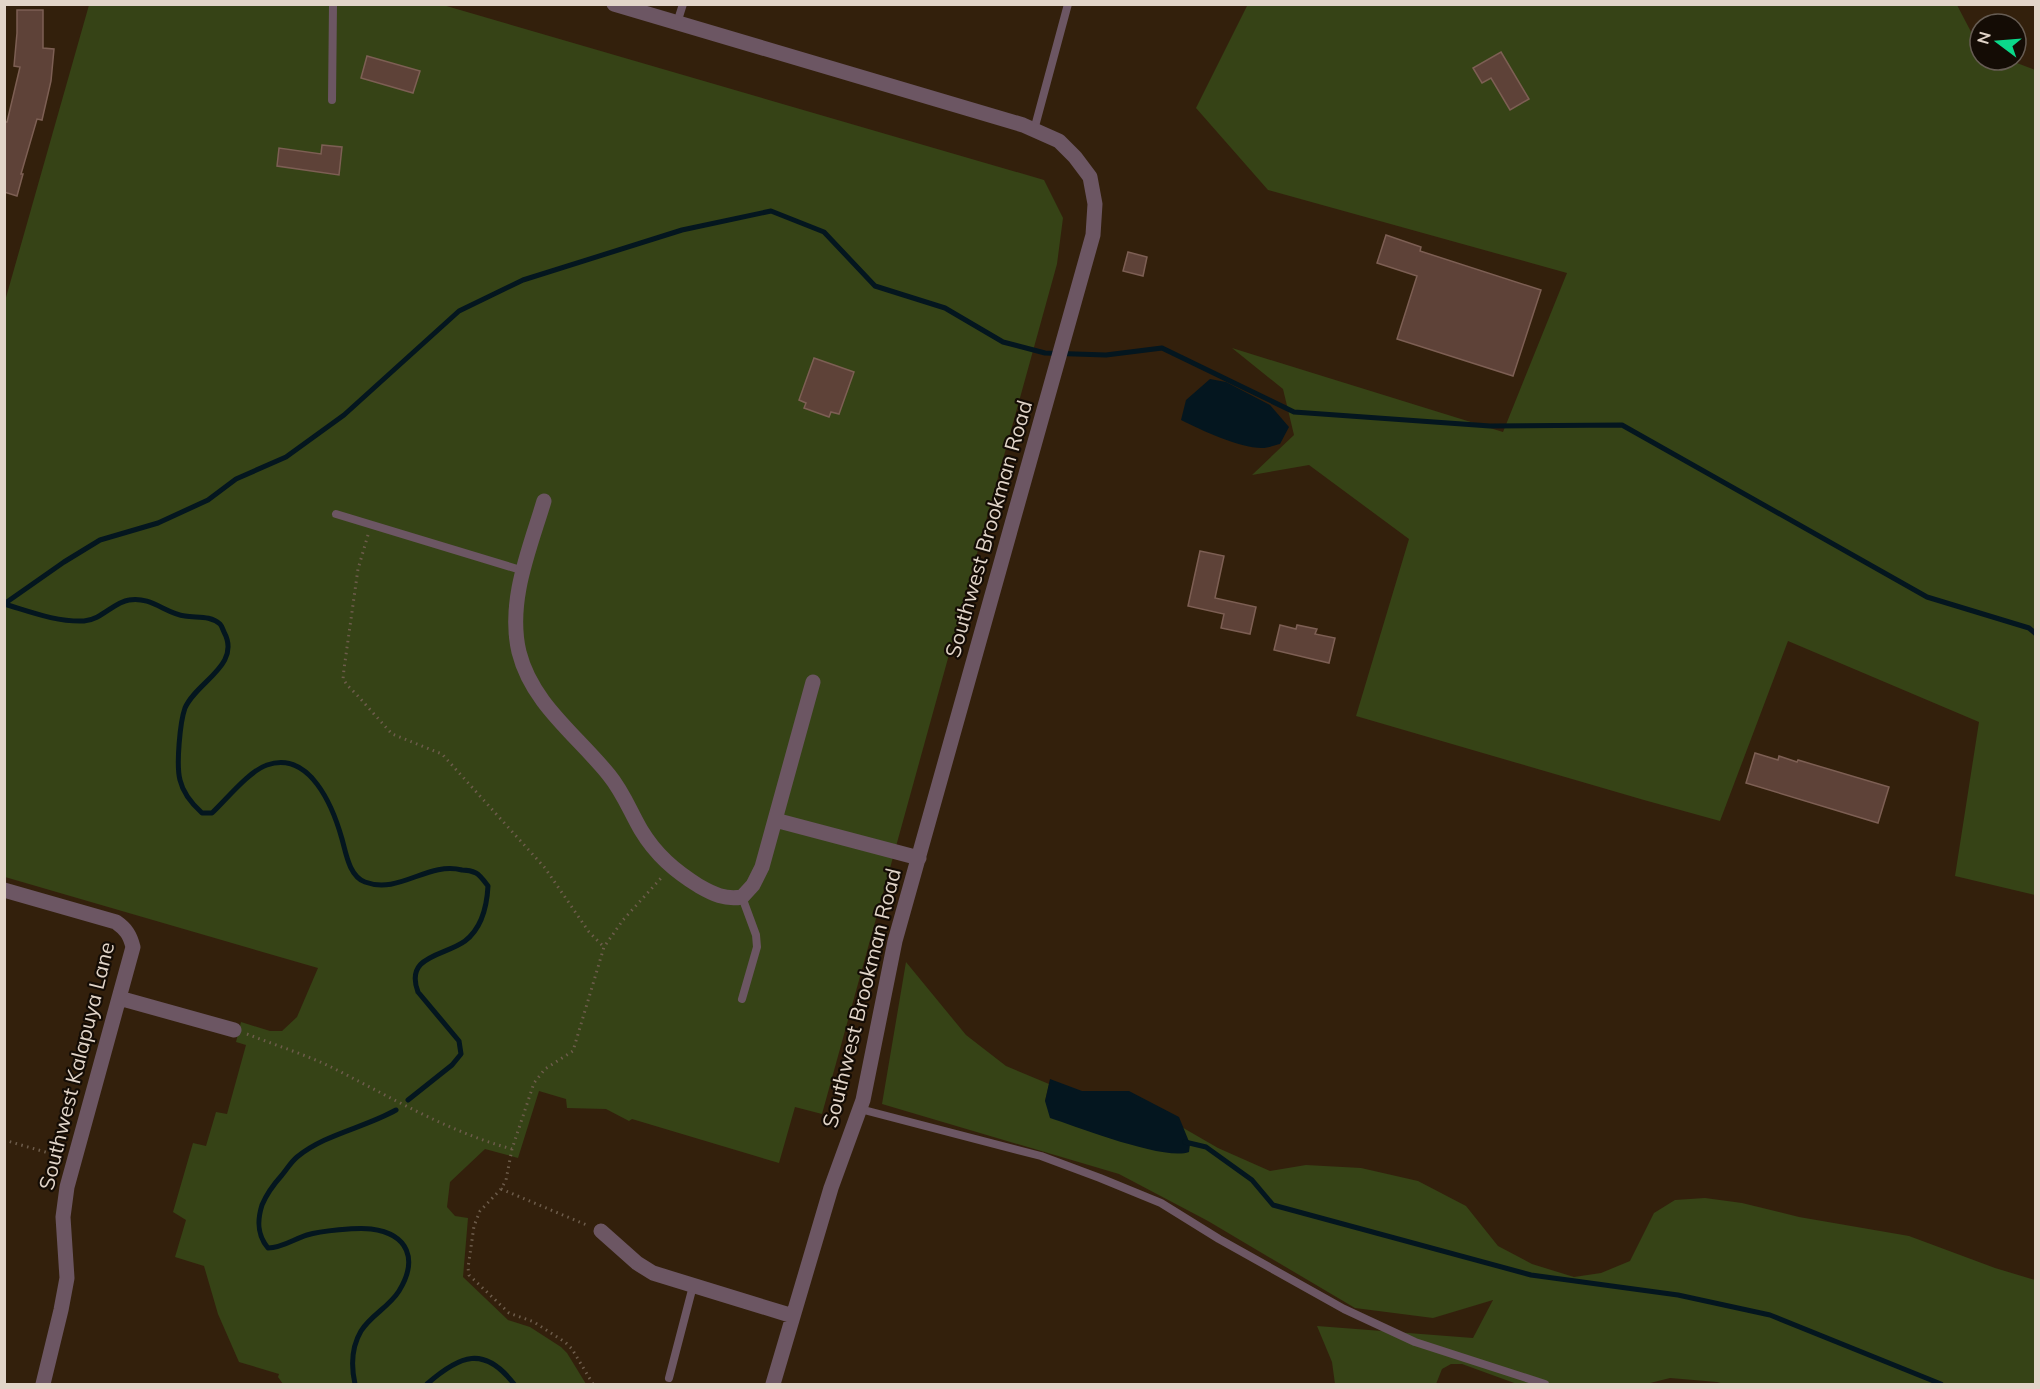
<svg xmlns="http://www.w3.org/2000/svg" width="2040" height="1389" viewBox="0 0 2040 1389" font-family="Mulish,sans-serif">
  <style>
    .green { fill: #364316 }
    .water { fill: #04161f }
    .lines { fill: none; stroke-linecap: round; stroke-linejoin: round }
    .stream { stroke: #04161f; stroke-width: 5 }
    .building { fill: #5e4238; stroke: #7d5f54; stroke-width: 1.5 }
    .path { stroke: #6d5c4b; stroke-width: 3; stroke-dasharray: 1.5 4.5; stroke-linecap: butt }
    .lane { stroke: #6c5663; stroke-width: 8 }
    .street { stroke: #6c5663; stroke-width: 15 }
    .labels { text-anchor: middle; stroke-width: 4.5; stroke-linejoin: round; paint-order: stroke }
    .street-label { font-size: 21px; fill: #e2d5c9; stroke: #140c05 }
  </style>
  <rect width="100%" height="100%" fill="#33200c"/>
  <path class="green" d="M1248,4L1957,5L1980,49V60H2009L2035,70V895L1955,876L1979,722L1788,641L1720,821L1644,800L1356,716L1409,539L1309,465L1252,475L1294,435L1283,389L1232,348L1503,432L1567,273L1268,190L1196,108Z
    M89,5H443L1044,180L1063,218L1057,264L822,1114L795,1107L779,1163L632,1119L629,1121L606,1109L567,1108L566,1099L539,1091L518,1158L485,1149L450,1182L447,1207L455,1216L468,1218L463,1277L508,1320L530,1327L561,1347L567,1353L586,1384H283L278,1377L279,1374L239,1362L218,1314L204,1266L175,1257L186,1220L173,1212L193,1143L206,1146L216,1112L227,1114L246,1045L236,1042L241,1022L270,1031H282L297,1017L318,968L5,877V301Z
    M906,962L966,1035L1006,1066L1049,1084L1045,1101L1173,1122L1218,1148L1270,1171L1306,1165L1361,1168L1418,1181L1466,1206L1498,1246L1532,1264L1574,1277L1601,1273L1630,1261L1654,1213L1675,1200L1705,1198L1742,1203L1799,1217L1909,1236L1995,1268L2035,1280V1384H1724L1717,1382L1670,1378L1646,1384H1517L1462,1364H1451L1442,1369L1436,1384H1335L1332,1362L1317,1326L1473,1338L1493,1300L1433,1318L1355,1308L1208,1221L1119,1174L882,1104Z"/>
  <path class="water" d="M1210,379L1226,382L1270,405L1289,427L1280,444C1275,445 1268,448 1262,448C1239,448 1201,430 1181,420L1186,400Z
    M1050,1079L1082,1091H1129L1179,1117L1190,1144L1189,1152C1164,1161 1078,1127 1050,1118L1045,1101Z"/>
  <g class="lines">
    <path class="stream" d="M4,604L64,562L100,540L158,523L208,500L236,479L286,457L344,415L459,311L523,280L682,230L771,211L824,232L875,286L945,308L1003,342L1045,353L1106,355L1162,348L1294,412L1490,426L1622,425L1927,597L2029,628L2036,634
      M4,604C31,612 56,622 84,621C101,620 114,602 129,600C151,596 166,614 185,616C197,618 210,615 220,624C222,626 223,630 224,632C242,665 196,682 185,708C180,722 176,765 180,780C183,793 192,804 202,813H212C226,800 249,771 267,765C310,750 333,807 342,839C346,853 349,876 365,882C399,895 428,861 462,870C466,870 472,871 476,873C480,875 485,882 488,886C487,905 482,928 465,941C445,956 404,955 418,992L459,1041L461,1054L452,1065L408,1100
      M1185,1142L1206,1147L1252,1180L1273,1205L1531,1275L1678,1295L1770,1315L1941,1384
      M355,1384C351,1366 351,1348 361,1331C371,1315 389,1307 399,1291C418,1260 409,1234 371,1229C358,1227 320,1231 307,1235C294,1239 282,1248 268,1248C257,1235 257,1221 262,1205C267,1193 273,1185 282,1175C287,1169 291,1162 297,1157C325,1134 364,1128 396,1110
      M427,1384C460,1355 484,1345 514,1384"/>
  </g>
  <path class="building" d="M17,10H43V48L54,49L51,81L42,120L37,119L21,174H23L17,196L4,192V122H7L20,67L14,66L17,33Z
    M1501,52L1529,99L1510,110L1491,78L1482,83L1473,68Z
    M367,56L420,71L413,93L361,78Z
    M322,145L342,147L339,175L277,166L279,148L321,154Z
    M1386,235L1421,247L1420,251L1541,290L1513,376L1397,339L1417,276L1377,263Z
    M1128,252L1147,257L1143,276L1123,271Z
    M814,358L854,372L839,414L831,412L829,417L804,408L806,403L799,400Z
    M1200,551L1224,556L1215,598L1256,607L1250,634L1221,628L1224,614L1188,606Z
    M1280,625L1296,629L1297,625L1317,629L1315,634L1335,638L1329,663L1274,650Z
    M1755,753L1778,760L1779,756L1797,762L1798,760L1889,787L1878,823L1746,783Z"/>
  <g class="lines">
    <path class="path" d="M4,277V301
      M368,535L358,569L344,669L343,679L348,686L357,695L392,734L442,754L545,868L589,932L604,947
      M247,1034C277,1046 308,1055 337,1070C394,1099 449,1132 512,1149
      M4,1140L59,1156
      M501,1189L589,1226
      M593,1384L572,1349L565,1342L534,1322L509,1313L469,1275L468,1268L474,1226L480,1211L501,1189L506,1180L512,1149L534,1083L545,1069L573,1051L604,947L623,920L662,877"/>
    <path class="lane" d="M677,23L683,4
      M332,100L333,4
      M1034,130L1068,4
      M336,514L524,571
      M742,897L756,935L757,947L742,999
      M860,1109L1041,1156L1100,1178L1161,1203L1219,1239L1344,1309L1415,1342L1545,1384
      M669,1378L693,1286"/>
    <path class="street" d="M614,4L1023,125L1059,141L1075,157L1090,177L1095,204L1093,235L895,941L863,1100L831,1188L773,1384
      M544,501C530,548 507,601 519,652C532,704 577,735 609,775C623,792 630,811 641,830C656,855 675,871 699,886C713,894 725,900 742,897L753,885L762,867L813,682
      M775,820L919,858
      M4,890L116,922C126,929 130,935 133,947L67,1187L63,1217L67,1278L61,1310L43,1384
      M119,998L234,1030
      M601,1231L637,1263L653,1273L793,1316"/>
  </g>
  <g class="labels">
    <g class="street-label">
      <text transform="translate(989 529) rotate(-74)" y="7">Southwest Brookman Road</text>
      <text transform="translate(862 998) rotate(-76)" y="7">Southwest Brookman Road</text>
      <text transform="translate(77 1066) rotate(-76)" y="7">Southwest Kalapuya Lane</text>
    </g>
  </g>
  <rect width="2040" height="1389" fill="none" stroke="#e2d5c9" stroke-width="12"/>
  <g transform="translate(1998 42) rotate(286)"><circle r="28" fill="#140c05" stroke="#665c53" stroke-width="1.5"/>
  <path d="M0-4.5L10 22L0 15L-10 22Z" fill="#0bd98b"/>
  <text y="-9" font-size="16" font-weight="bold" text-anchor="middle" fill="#e2d5c9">N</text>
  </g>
</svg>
